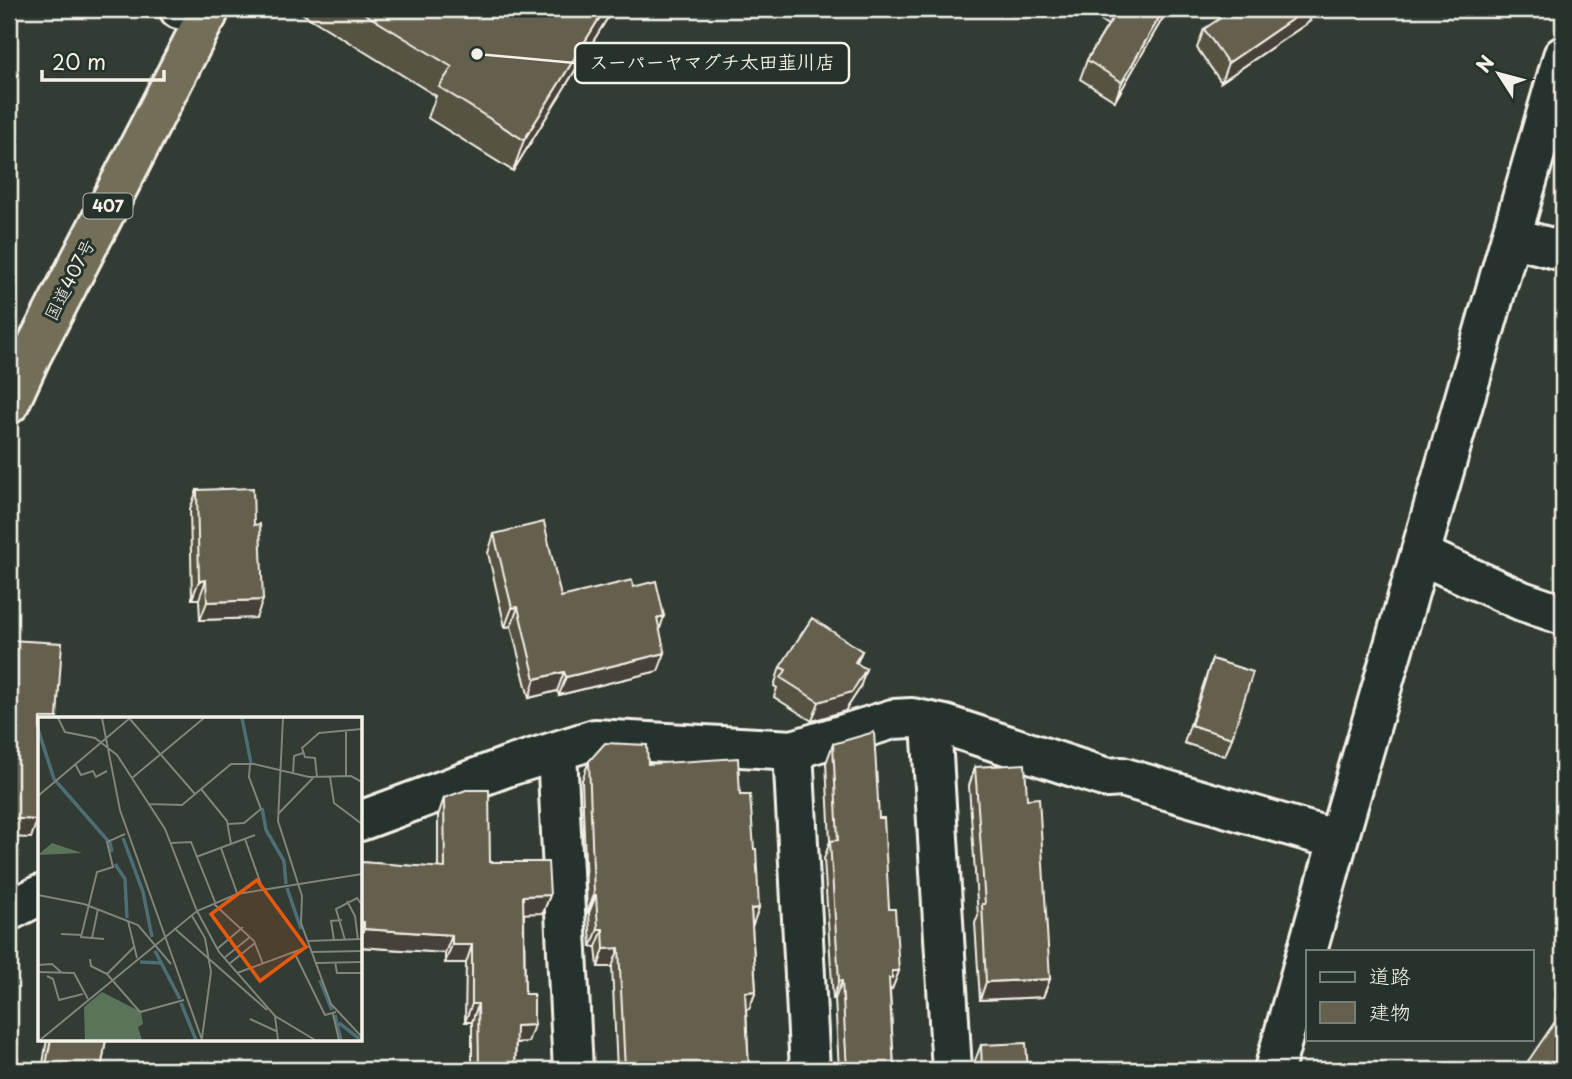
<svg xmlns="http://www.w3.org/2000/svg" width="1572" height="1079" viewBox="0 0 1572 1079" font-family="'Playpen Sans','Klee One',sans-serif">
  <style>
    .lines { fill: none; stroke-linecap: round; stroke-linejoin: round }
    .minor-casing { stroke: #f4f1e8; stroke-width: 44 }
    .highway-casing { stroke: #f4f1e8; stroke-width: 44 }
    .minor { stroke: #26332d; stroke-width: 38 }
    .highway { stroke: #726e59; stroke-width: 38 }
    .wall { fill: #575243; stroke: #f4f1e8; stroke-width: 2 }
    .shaded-wall { fill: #474237; stroke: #f4f1e8; stroke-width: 2 }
    .building { fill: #655f4e; stroke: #f4f1e8; stroke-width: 2 }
    .labels { text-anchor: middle; stroke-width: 6; stroke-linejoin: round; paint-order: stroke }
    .shield { fill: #26332d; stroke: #b6b8b0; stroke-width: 2 }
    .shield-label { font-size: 16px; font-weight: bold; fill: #f4f1e8 }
    .street-label { font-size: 18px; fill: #f4f1e8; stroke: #26332d }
    .inset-river { fill: none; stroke: #4d6e74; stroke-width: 3.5 }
    .inset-road { fill: none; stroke: #80847c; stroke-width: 2 }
    .view { fill: #e8590c; fill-opacity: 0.15; stroke: #e8590c; stroke-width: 3.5 }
    .inset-edge { fill: none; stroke: #f4f1e8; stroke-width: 3.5 }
    .leader { fill: none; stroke: #f4f1e8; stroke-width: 2.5 }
    .callout-dot { fill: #f4f1e8; stroke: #26332d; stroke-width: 2.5 }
    .callout { fill: #26332d; stroke: #f4f1e8; stroke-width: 2.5 }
    .callout-label { font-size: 19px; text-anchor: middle; font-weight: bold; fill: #f4f1e8 }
  </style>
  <rect width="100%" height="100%" fill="#333c34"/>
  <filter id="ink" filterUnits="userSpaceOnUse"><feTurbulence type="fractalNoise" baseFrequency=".0143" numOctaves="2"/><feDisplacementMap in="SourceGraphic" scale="14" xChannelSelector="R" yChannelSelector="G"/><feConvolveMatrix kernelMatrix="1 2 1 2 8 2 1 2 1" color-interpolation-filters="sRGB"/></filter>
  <g filter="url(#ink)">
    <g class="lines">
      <g class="minor-casing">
        <path id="minor" d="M179,9L207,16
          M1511,237L1563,251
          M1421,555L1522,601L1563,615
          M931,722L952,1070
          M793,750L810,1070
          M557,753L573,1070
          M360,821L509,766L595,739L793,750L893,719L912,718L945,725L1107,778L1122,777L1338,840
          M9,911L40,895
          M1274,1070L1338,840L1563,56"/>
      </g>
      <g class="highway-casing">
        <path id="highway" d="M9,404L31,356L210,9"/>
      </g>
      <use href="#minor" class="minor"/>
      <use href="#highway" class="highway"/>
    </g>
    <path class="wall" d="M295,9H613L513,171L428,118L436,96Z
      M1105,9H1168L1115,101L1080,79L1087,60L1108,25L1101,21Z
      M1309,22L1221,82L1197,48L1204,29Z
      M1563,141V169L1556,167Z
      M197,490L254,525L256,618L200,620L199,599H192L190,509Z
      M494,534L561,597L633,587L659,630L658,671L559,695L557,691L529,698L511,626L505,627L488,553Z
      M862,651L857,663L860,688L845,711L812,721L774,697L777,688L774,686L780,667Z
      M1212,659L1232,738L1225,756L1184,743Z
      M833,744L879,818L889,909L899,971L892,989H890L894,1070H839L835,999H833L824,859L830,841L826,763Z
      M589,761L648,764L740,795L752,927L756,991L749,1009H746L749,1070H617L612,967H598L596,947H591L589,913H587L582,780Z
      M975,767L1050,979L1043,997L980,1000L975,923L978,916L969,786Z
      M444,798L490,862L550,895L543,913H524L525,994L528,1042L516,1043L515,1070H472V1022H465L466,963H445V953L360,947V862L438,868V816Z
      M47,1039H106L101,1070H42Z
      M981,1045L1028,1070H975L974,1063Z"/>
    <path class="shaded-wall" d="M605,9H613L513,171L524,140Z
      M1164,9H1168L1115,101L1122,82Z
      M1307,9H1314L1309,22L1221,82L1228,63Z
      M206,580L199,599H192L199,581Z
      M263,600L256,618L200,620L207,602Z
      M518,607L511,626L505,627L512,608Z
      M664,616L658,635L657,618Z
      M665,653L658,671L559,695L566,677Z
      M866,669L860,688L845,711L812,721L819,702Z
      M564,672L557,691L529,698L535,679Z
      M9,818L37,820L31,838L9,837Z
      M550,895L543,913L517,914L523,896Z
      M594,895H596L589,913H587Z
      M759,908L752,927L751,909Z
      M360,922H364L360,932Z
      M364,929L452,935L445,953L360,947V938Z
      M598,929H603L596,947H591Z
      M452,945H472L466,963H445Z
      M619,948L612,967H598L604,949Z
      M892,971H899L892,989H888L882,996Z
      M1050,979L1043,997L980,1000L986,982Z
      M839,981H842L835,999H833Z
      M756,991L749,1009L738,1010L745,992Z
      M472,1004H478L472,1022H465Z
      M534,1025L528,1042L509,1043L516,1026Z"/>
    <path class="building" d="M357,9H605L524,140L439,87L452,67Z
      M1118,9H1164L1122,82L1087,60Z
      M1234,9H1307L1228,63L1204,29Z
      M253,488L254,525L260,524L263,600L207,602L206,580L199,581L197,490Z
      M544,522L561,597L632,580L633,587L656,581L664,616L657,618L665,653L566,677L564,672L535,679L518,607L512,608L494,534Z
      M812,618L862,651L855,662L866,669L852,692L819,702L781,678L786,670L780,667Z
      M9,640L62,643L57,718H40V775L37,820L9,818Z
      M1212,659L1253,672L1232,738L1191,725Z
      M874,732L879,818H884L889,909H895L899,971H892V978H889L894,1070H847L842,981H839L830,841L838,840L833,744Z
      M605,743L647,745L648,764L738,758L740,795H750L754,849H756L759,908L751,909L756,991L745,992L749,1070H625L619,948L604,949L603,929H598L596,895H594L589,761Z
      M1025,764L1027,799L1039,798L1050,979L986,982L982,904H985L975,767Z
      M466,790H489L490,862H548L550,895L523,896L525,994H534V1025L516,1026L515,1070H479L478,1004H472V945H452V935L364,929V922H360V862L445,868L444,798Z
      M1563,1010V1070H1522Z
      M51,1039H106L101,1070H45Z
      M1026,1043L1028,1070H982L981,1045Z"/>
  </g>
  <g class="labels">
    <rect class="shield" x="83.5" y="193.5" width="49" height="25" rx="5"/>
    <g class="shield-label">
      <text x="108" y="212">407</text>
    </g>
    <g class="street-label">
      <text transform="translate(70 280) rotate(-63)" y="6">国道407号</text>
    </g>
  </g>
  <g transform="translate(38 717)">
    <rect width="324" height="324" fill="#333c34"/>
    <path d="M14,126L44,136L0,138ZM64,275L103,295L105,307L100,310L104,323H47L46,290Z" fill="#5a745a"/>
    <path class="inset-river" d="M204,1L213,46M0,12L16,62L72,126L74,135M224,91L228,113L246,144L248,167M85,121L105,175L114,220M77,147L87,162L89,201M249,171L263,212M117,234L142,282M102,245L123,246M282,263L294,293M143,286L158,323M297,298L303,323M301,306L323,323"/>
    <path class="inset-road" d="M20,1L27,15L57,21L79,38L127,112L159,194L181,235L237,299L277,323M64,1L82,93L164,323M91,1L157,77M245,1L240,104L264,179L263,206L293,287L324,320M37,47L43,58L55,54L58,60L69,54M255,57L256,39L265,36M308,59V13M279,60L277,41L267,40L264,31L281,16L324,12M292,60L296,86L324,107M94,61L166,1M163,72L189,104L193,127M0,79L92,1M111,87L144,88L193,47H216L271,60L313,59L324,65M240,97L275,61M190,107L206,106L223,92L211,60L212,47M207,122L225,173M133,126L153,125L177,185M183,131L199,176M158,140L217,118M0,178L46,187L100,208L133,247M309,184L317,199L320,223M176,187L216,224L225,247M154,199L167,221L173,255L164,321M90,204L99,241M136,211L229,293M23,217L44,218M54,221L60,192M66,222L43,220L59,155L75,150L69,125L87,117M296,223L293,204L304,203M307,223L298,192L319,181L324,188M270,224L324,222M179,232L205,210M256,235L287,298L298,295M274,235L324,234M186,241L212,220M52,242L53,249L69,257L102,295L146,283M297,245L299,256H324M278,246L324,245M191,247L217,226M0,248L14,247L23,255M0,255L36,256L50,282M199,256L272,229M69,257L97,229M9,259L15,262L21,283L45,277M295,297L301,323M237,299L240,323M212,302L238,314M2,323L159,194L199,177L324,157"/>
    <path class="view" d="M219,163L268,230L222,264L173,197Z"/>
    <rect width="324" height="324" class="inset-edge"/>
  </g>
  <path class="leader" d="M477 54L575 63"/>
  <circle class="callout-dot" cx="477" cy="54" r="7"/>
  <rect class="callout" x="575" y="43" width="274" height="40" rx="7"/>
  <g class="callout-label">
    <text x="712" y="69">スーパーヤマグチ太田韮川店</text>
  </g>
  <rect width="1572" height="1079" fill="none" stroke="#26332d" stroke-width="35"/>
  <rect x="18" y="18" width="1537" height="1044" fill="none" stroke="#f4f1e8" stroke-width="2.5" filter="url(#ink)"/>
  <rect x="1306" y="950" width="228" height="91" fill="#26332d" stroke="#787f78" stroke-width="2"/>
  <rect x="1320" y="972" width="35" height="10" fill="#26332d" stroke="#787f78" stroke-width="2"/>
  <text x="1369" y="984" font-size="21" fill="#f4f1e8">道路</text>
  <rect x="1320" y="1002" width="35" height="21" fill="#655f4e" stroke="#787f78" stroke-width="2"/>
  <text x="1369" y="1020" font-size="21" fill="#f4f1e8">建物</text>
  <g transform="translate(1499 74) rotate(306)" stroke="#26332d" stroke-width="5" paint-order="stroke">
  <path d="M0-5L12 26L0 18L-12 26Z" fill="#f4f1e8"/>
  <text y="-10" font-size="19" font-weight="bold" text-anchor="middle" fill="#f4f1e8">N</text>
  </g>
  <path d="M42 70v10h122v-10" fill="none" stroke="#f4f1e8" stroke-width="3.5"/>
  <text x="52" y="70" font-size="21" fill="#f4f1e8" stroke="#26332d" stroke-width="5" paint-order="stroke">20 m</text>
</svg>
